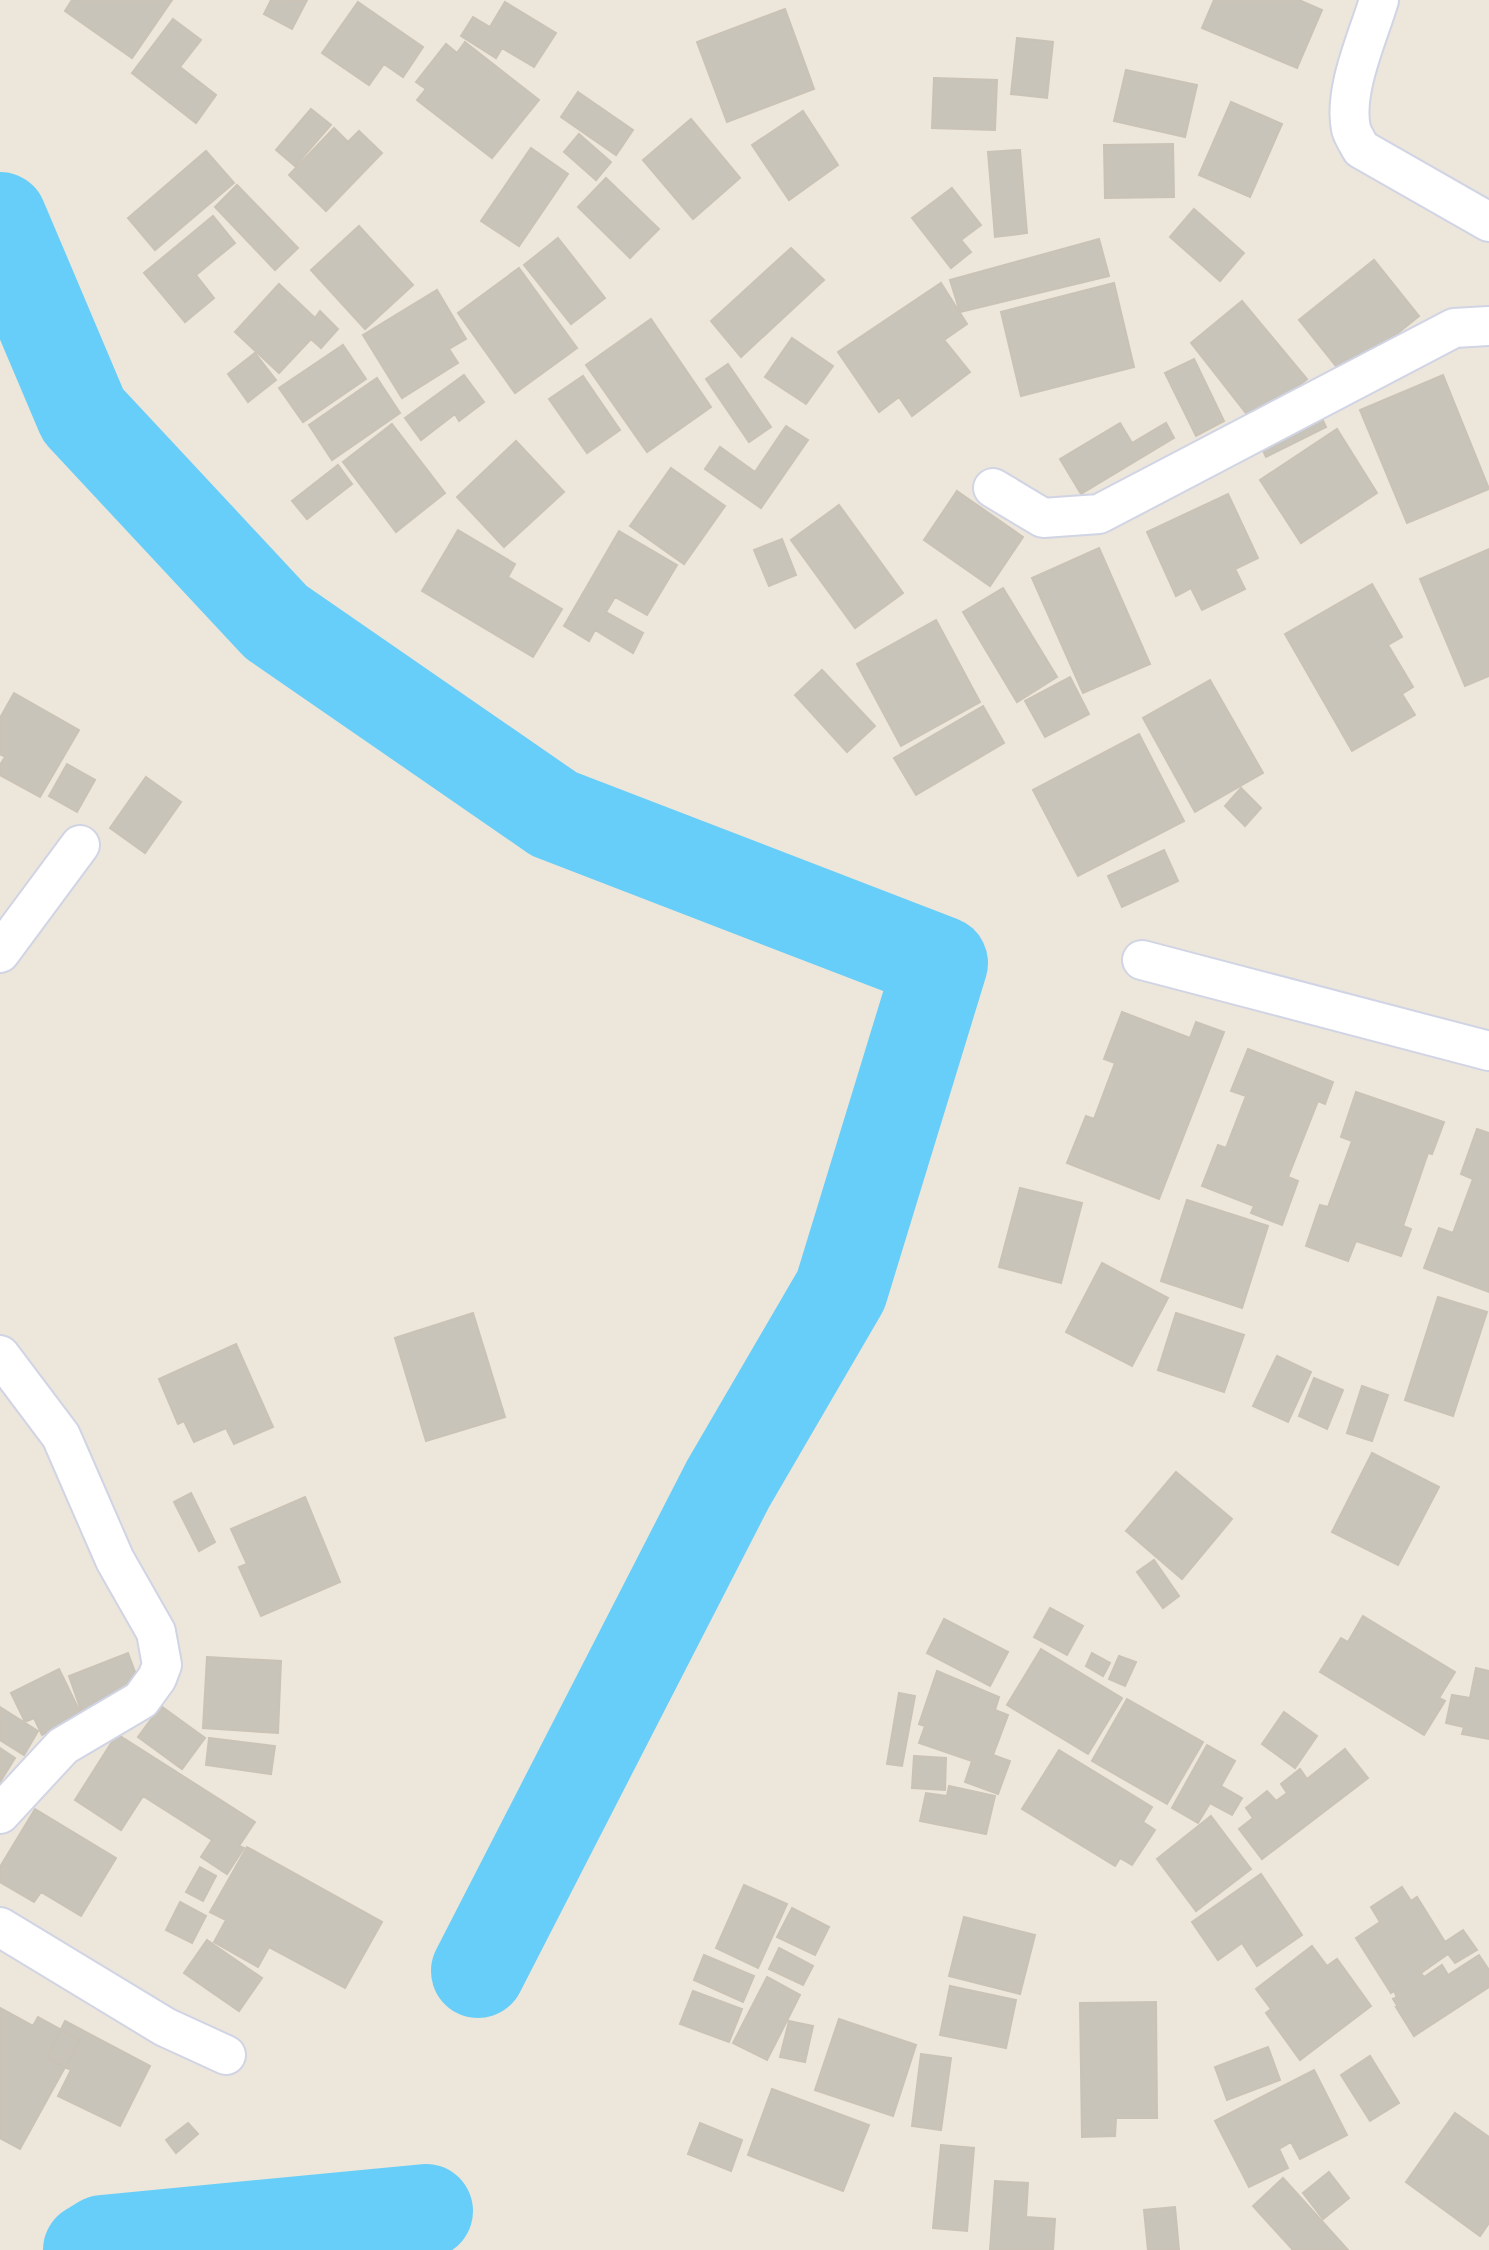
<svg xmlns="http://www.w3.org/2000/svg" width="1489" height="2250" viewBox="0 0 1489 2250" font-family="Arial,sans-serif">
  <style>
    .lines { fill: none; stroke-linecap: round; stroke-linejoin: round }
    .river { stroke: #66cef8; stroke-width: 94 }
    .building { fill: #c8c4ba; stroke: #c9c2b5; stroke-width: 2 }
    .minor-casing { stroke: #d0d4e4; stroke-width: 42 }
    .minor { stroke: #fff; stroke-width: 38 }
  </style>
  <rect width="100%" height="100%" fill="#ede6db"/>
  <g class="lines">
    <path class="river" d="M0,219L83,415L276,622L554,814L941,963L841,1290L728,1484L478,1971
      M90,2250L103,2242L426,2211"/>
  </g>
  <path class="building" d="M72,0H172L132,58L65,11Z
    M271,0H307L292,29L264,14Z
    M1214,0H1299L1322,10L1297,68L1202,28Z
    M358,2L423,47L403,77L384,64L369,85L322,53Z
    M505,2L556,33L534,67L502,48L496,58L461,36L473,17L490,27Z
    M785,9L814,89L727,122L697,42Z
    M173,19L201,40L180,67L216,95L196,123L132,73Z
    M1017,38L1053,42L1047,98L1011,94Z
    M465,42L539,100L492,158L417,100L426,89L416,82L446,44L457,53Z
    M1126,70L1197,85L1185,137L1114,121Z
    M934,78L997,80L995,130L932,128Z
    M578,92L633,130L616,155L561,117Z
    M1231,102L1282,124L1250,197L1199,175Z
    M311,109L331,125L295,166L276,150Z
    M803,111L838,165L789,200L752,145Z
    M691,119L740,178L693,219L643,160Z
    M334,128L348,142L359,131L382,153L326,211L289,175Z
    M579,134L611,162L596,180L564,152Z
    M1173,144L1174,197L1105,198L1104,145Z
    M531,148L568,174L519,246L481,221Z
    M1020,150L1027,233L995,237L988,152Z
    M206,151L234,183L155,250L128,218Z
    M606,178L659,229L630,258L578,207Z
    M237,185L298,248L275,270L215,207Z
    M952,188L981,225L961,240L971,252L951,268L912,218Z
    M1194,209L1244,253L1220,281L1170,237Z
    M213,216L235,243L196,275L214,298L185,322L144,273Z
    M359,226L413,285L365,329L311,270Z
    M558,238L605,298L571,324L524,265Z
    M1099,239L1109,276L960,312L950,280Z
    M791,248L824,280L741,357L711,321Z
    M1374,260L1419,316L1344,376L1299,320Z
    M519,268L577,348L515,393L458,313Z
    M941,283L967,324L944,340L970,372L912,416L899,397L879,412L838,352Z
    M1114,283L1134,367L1021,396L1001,312Z
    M279,284L315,318L320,311L338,329L321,348L311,339L279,373L235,332Z
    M437,290L466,339L449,349L458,363L402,398L363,335Z
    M1242,301L1307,379L1253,422L1191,343Z
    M651,319L711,407L647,452L586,365Z
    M792,338L833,366L806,404L765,377Z
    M343,345L366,379L303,422L279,388Z
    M255,353L276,380L248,402L228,374Z
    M1194,359L1224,421L1196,436L1165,373Z
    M728,364L771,427L749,442L706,379Z
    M464,375L484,402L459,421L455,414L421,440L405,418Z
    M1443,375L1489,489L1407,523L1360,410Z
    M583,376L620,430L587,453L549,399Z
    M377,378L400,413L332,460L309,425Z
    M1316,406L1326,427L1266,457L1256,436Z
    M1120,423L1132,443L1166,423L1174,438L1081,494L1060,459Z
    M392,424L445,493L396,532L343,462Z
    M786,426L808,440L761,508L705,469L720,447L755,472Z
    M1337,429L1377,493L1301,543L1260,480Z
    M516,441L564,492L504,547L457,497Z
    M338,465L352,484L307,519L292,501Z
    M671,468L725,506L684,564L630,526Z
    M957,491L1023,537L990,586L924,540Z
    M1228,494L1258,558L1235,569L1245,589L1202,610L1191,588L1176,596L1147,532Z
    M839,505L903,593L855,628L791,540Z
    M458,530L515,564L508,577L562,609L533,657L422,591Z
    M619,531L677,565L647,615L615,597L606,612L643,633L633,653L595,630L589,641L564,626Z
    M782,539L796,575L769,586L754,550Z
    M1099,548L1150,664L1083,693L1032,578Z
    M1489,549V676L1465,686L1420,579Z
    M1372,584L1402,637L1388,645L1413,687L1402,694L1415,715L1352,751L1285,634Z
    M1003,588L1057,677L1017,702L963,612Z
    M936,620L980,702L901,746L857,664Z
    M822,670L875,726L847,752L795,695Z
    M1070,677L1089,714L1045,737L1025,701Z
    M1210,680L1263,773L1195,812L1143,718Z
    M14,693L79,730L40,797L0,775V765L5,757L0,754V718Z
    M983,706L1004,743L916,795L894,758Z
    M1139,734L1184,821L1078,876L1033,790Z
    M67,764L95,780L77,812L49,796Z
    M146,777L181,802L145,853L110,828Z
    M1241,788L1261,808L1245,826L1225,806Z
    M1164,850L1178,881L1122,907L1108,876Z
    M1122,1012L1190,1038L1196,1022L1224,1032L1159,1199L1067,1163L1086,1116L1094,1119L1115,1063L1104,1059Z
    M1248,1049L1333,1082L1325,1104L1318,1101L1288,1177L1298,1181L1282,1225L1251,1213L1254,1206L1202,1186L1218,1145L1226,1148L1246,1096L1231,1091Z
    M1356,1092L1444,1122L1432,1154L1428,1153L1403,1226L1411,1229L1401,1256L1356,1241L1348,1261L1306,1246L1320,1205L1328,1207L1352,1141L1341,1137Z
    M1477,1129L1489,1133V1292L1424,1268L1439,1228L1453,1233L1473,1179L1461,1174Z
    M1020,1188L1082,1203L1061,1283L999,1267Z
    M1187,1200L1268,1226L1242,1308L1161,1281Z
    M1102,1263L1168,1298L1132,1366L1066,1332Z
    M1438,1297L1487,1312L1453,1416L1405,1400Z
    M473,1313L505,1417L426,1441L395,1338Z
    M1176,1313L1244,1335L1224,1392L1158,1370Z
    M236,1344L273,1427L234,1444L226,1428L194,1442L184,1421L178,1424L159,1379Z
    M1277,1356L1311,1372L1288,1422L1253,1406Z
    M1314,1378L1343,1390L1327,1429L1299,1416Z
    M1362,1386L1388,1395L1372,1441L1347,1433Z
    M1372,1453L1439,1487L1398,1565L1332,1532Z
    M1176,1472L1232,1519L1182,1579L1126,1531Z
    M191,1493L215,1542L199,1551L174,1502Z
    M305,1497L340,1582L261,1616L239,1567L247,1564L231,1529Z
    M1154,1560L1179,1596L1163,1608L1137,1572Z
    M1050,1608L1083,1626L1067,1655L1034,1637Z
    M1363,1616L1455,1672L1439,1698L1445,1701L1424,1735L1320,1672L1341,1638L1348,1642Z
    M944,1619L1008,1652L990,1686L927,1653Z
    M1041,1649L1122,1698L1088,1754L1007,1705Z
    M128,1653L142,1691L82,1713L69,1676Z
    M1092,1653L1110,1663L1103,1676L1086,1666Z
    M1119,1656L1136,1662L1125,1686L1109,1679Z
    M207,1657L281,1661L278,1733L203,1728Z
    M1476,1668L1489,1671V1739L1462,1734L1464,1727L1446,1723L1452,1695L1470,1698Z
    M59,1669L82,1716L42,1735L34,1718L25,1722L11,1693Z
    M937,1671L999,1697L995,1710L1008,1715L993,1755L1010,1761L998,1794L965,1782L972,1761L919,1743L925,1726L919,1724Z
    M899,1693L915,1696L902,1766L887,1764Z
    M1127,1699L1203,1742L1167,1804L1092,1761Z
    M161,1706L205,1738L182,1769L138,1737Z
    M0,1707L38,1731L24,1755L0,1740Z
    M1284,1712L1317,1736L1295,1768L1262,1744Z
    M117,1734L255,1822L239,1846L244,1848L227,1874L201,1857L212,1840L143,1796L121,1830L75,1800Z
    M209,1738L275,1746L271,1774L206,1765Z
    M1207,1745L1235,1761L1221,1786L1242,1798L1232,1815L1210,1803L1198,1823L1172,1808Z
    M0,1748L15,1758L0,1782Z
    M1345,1749L1368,1778L1262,1859L1239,1829L1253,1818L1246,1808L1267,1791L1276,1801L1287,1793L1281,1784L1300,1769L1307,1779Z
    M1059,1750L1152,1807L1143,1822L1155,1830L1132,1865L1120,1858L1115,1866L1022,1809Z
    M914,1756L946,1758L945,1790L912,1788Z
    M949,1786L995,1796L986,1834L920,1821L926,1793L947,1796Z
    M35,1809L116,1858L81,1916L41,1892L34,1902L0,1882V1867Z
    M1211,1816L1251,1869L1196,1911L1157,1859Z
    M247,1847L382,1922L345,1988L269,1947L258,1967L214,1942L226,1920L210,1912Z
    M200,1867L216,1876L203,1901L186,1892Z
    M1261,1874L1302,1935L1257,1966L1242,1943L1218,1960L1192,1922Z
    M744,1885L787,1904L758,1968L716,1948Z
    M1402,1887L1411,1901L1417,1897L1445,1942L1463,1930L1477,1950L1455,1963L1448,1954L1421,1973L1424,1977L1442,1965L1448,1975L1479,1955L1489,1970V1987L1414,2036L1396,2007H1398L1393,1999L1397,1997L1394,1991L1391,1993L1356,1938L1380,1922L1371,1907Z
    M180,1902L206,1916L192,1943L166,1930Z
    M792,1908L829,1927L815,1955L777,1937Z
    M964,1917L1035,1935L1020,1994L949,1976Z
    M207,1940L262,1978L239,2011L184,1973Z
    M1312,1946L1327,1966L1337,1959L1371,2006L1300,2060L1266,2013L1271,2009L1256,1989Z
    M779,1948L813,1966L803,1985L769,1969Z
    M704,1955L754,1976L743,2002L694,1980Z
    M767,1977L800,1995L767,2060L733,2043Z
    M950,1986L1016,2000L1006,2048L940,2035Z
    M693,1991L742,2009L729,2042L680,2024Z
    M1156,2002L1157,2118H1116L1115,2136L1082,2137L1080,2003Z
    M0,2008L33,2026L38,2017L80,2040L20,2149L0,2138Z
    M839,2019L916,2045L893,2116L815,2090Z
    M65,2021L150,2066L120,2126L58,2096L71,2070L47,2058Z
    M789,2021L813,2026L805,2062L780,2057Z
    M1268,2047L1280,2080L1227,2100L1215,2067Z
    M921,2054L951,2058L941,2130L912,2126Z
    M1370,2056L1399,2103L1370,2121L1341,2075Z
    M1314,2070L1347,2135L1300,2159L1291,2142L1279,2149L1288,2168L1249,2187L1215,2121Z
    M772,2089L869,2125L843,2191L748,2155Z
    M1455,2113L1489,2137V2223L1480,2236L1406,2182Z
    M188,2123L198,2134L176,2153L166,2140Z
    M700,2123L742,2140L731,2171L688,2154Z
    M941,2145L974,2148L967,2231L933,2228Z
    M1329,2172L1349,2198L1323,2219L1303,2193Z
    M1283,2178L1348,2250H1293L1253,2206Z
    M995,2181L1028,2183L1026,2217L1055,2219L1053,2250H990Z
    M1175,2207L1179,2250H1148L1144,2210Z"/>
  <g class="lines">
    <g class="minor-casing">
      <path id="minor" d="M1379,0C1368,37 1343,90 1351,129C1353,136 1358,143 1361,149L1489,222
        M993,488L1043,518L1099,514L1454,328L1489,326
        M0,953L80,845
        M1142,960L1489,1051
        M0,1355L61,1436L115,1560L156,1632L162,1665L157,1678L141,1700L63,1746L0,1814
        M0,1927L165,2027L226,2055"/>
    </g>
    <use href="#minor" class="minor"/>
  </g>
</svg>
